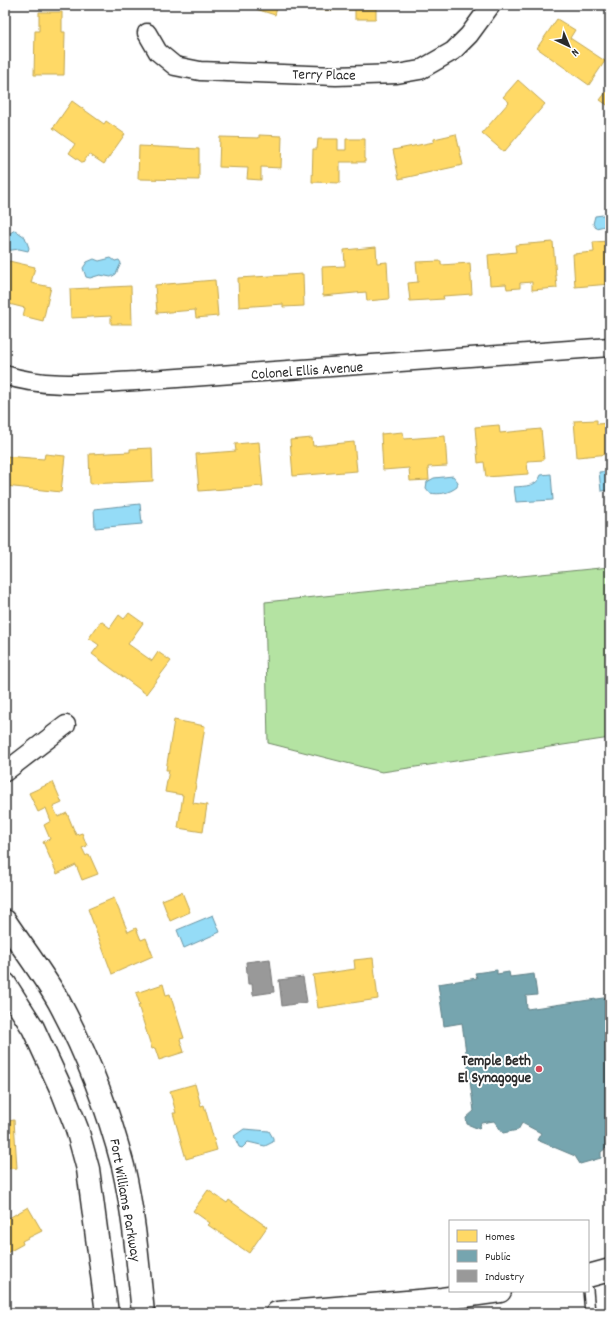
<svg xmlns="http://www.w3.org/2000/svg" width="615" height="1318" viewBox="0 0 615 1318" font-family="Dekko,sans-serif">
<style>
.green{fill:#b4e3a2;stroke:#708766}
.water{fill:#95dcf7;stroke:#6b95a5}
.homes{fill:#ffd966;stroke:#bfa554}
.public{fill:#76a5af;stroke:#608087}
.industry{fill:#999;stroke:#787878}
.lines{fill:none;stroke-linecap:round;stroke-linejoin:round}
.service-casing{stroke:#2b2b2b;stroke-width:12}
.minor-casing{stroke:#2b2b2b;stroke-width:21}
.tertiary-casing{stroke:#2b2b2b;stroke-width:25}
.secondary-casing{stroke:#2b2b2b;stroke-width:25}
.service{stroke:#fff;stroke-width:9}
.minor{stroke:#fff;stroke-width:18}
.tertiary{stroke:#fff;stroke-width:22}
.secondary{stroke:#fff;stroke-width:22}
.poi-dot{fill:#d1495b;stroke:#fff;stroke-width:1.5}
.labels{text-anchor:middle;stroke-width:4;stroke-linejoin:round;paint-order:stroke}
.street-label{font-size:15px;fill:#2b2b2b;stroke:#fff}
.poi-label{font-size:15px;font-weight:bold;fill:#2b2b2b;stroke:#fff;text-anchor:end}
</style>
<rect width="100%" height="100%" fill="#fff"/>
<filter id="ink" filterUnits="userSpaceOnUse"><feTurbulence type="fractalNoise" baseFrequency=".025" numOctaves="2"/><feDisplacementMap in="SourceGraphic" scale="8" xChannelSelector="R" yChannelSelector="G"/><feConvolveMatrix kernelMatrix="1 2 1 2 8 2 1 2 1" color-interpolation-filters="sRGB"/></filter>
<g filter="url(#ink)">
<!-- green -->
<path class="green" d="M610,567V738L382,772L268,743L265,602Z"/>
<!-- water -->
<path class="water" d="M610,210V228L605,226L596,228L593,224L595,216L603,215Z
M15,230L25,237L29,248L28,251L19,249L5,251V236Z
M111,258L115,261L119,260L121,263L116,274L111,277L100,275L90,278L86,277L83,268L87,262L94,259L99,261Z
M610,471V490L601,491L599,472Z
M551,474L553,500L516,502L514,487C525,486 537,487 541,475Z
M453,476L458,482L457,487C449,493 440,495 430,493L426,488L427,482L434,478Z
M140,504L142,524L95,528L94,509Z
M213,915L220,932L184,948L177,930Z
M244,1129L269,1131L273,1138V1142L265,1146L248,1142L242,1148L239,1147L234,1136Z"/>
<!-- homes -->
<path class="homes" d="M258,5H278L275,15L256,9Z
M316,5H376V19H355V10H315Z
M39,12H62V32H65L64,75H34L35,31H39Z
M557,19L575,30L570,38L605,61L589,85L537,48Z
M518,80L545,104L504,152L482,133L509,102L503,97Z
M610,87V107L600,100Z
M72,101L104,124L106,121L125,134L104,164L89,154L83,163L69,153L75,144L53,128Z
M456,134L463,165L399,179L393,150L434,142V139Z
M259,135L282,136L281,168L261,167V180L247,179L248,168L219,167L220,137L259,138Z
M318,139H338V150H346V139H365V162H340V183L312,182L313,149H317Z
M139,146L199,149V180L138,179Z
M610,241V284L575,287L573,254L594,252L593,242Z
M553,242L557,288L532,290V282L520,283V288L507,289L506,284L490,285L488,255L516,252L515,245Z
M376,247L377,263L387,262L389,299L367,301L366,292L323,296L322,267L345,266L344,250Z
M9,261L35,267L31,283L51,287L43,321L23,316L25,308L5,303V274Z
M441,261V265L470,263L472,294L443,296L444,299L410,301L408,283L418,282L416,262Z
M303,274L304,306L283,307V304L239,307L238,278Z
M215,280L218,316L196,318L195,310L157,313L155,285Z
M131,286L132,324H111V316L71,318L70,289Z
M597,420V424L610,423V454L577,457L574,421Z
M499,425L500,433L541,429L544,460L527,461L528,474L486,477L484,462L478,463L475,427Z
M403,432L404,439L445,436L447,466L428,467L429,480L410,481L409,468L383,470L381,434Z
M312,438L313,446L354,442L357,471L293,476L290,440Z
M259,442L263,486L199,491L196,454L236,451L235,444Z
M152,448L153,481L90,484L89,454L130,452V449Z
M45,454L65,456L61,492L5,486V456L44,459Z
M129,613L143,623L128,644L152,661L158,652L171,661L146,694L92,654L99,645L89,638L101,621L110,628L119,615L124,619Z
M174,720L205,726L193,803L207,805L203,832L178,828L183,795L165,792L169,770H166Z
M53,782L62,803L53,807L58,817L67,813L76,835L82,833L87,846L82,848L86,856L89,854L98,874L82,880L76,865L57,874L43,842L50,839L44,825L51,821L46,808L38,812L29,793Z
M182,892L190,912L170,921L162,900Z
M114,898L128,932L136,928L141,940L146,938L153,956L112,974L88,909Z
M373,958L378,999L318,1008L313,975L355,969L354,960Z
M163,984L166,995L170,994L184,1038L180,1039L184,1052L159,1060L155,1048L152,1049L138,1005H140L136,993Z
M195,1084L201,1106L204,1105L217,1150L186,1159L173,1113H176L170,1091Z
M5,1100H7L9,1121L14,1120L17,1168L5,1169Z
M208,1190L227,1203L229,1200L267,1227L249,1253L208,1225L210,1223L193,1211Z
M28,1207L42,1231L22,1241L23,1244L5,1254V1216L7,1215L9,1218Z"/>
<!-- public -->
<path class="public" d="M497,970V974L509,972L510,977L534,974L537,995L526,996L527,1009L610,997V1145L601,1152V1158L580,1164L575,1156L537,1140L541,1133L522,1123L518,1130L503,1133L494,1121L481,1123L479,1129L467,1124L466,1118L474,1111L462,1023L444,1026L438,984L477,978L475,973Z"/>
<!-- industry -->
<path class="industry" d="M270,959L274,992L253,995L252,984H248L246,962Z
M303,977L307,1002L282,1006L279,980Z"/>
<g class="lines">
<defs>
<path id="service" d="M588,1290L590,1313
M442,1299L448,1313"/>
<path id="minor" d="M147,33L158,52L175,66L200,71L336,76L397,74L420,70L453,51L469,35L491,5
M5,375C47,389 93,383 136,381L610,347
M5,772L66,725"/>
<path id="tertiary" d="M5,921C23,948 43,974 59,1002C87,1054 108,1109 123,1166C134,1214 138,1264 143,1313
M5,984L33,1028L63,1093L77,1129L88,1169L107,1313"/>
<path id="secondary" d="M588,1276L610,1270
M277,1313L442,1299L500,1291"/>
</defs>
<!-- service casing -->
<use href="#service" class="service-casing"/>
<!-- minor casing -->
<use href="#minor" class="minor-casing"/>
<!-- tertiary casing -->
<use href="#tertiary" class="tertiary-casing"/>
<!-- secondary casing -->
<use href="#secondary" class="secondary-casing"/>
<!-- service -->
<use href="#service" class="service"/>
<!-- minor -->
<use href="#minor" class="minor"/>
<!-- tertiary -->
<use href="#tertiary" class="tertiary"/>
<!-- secondary -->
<use href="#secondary" class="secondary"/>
</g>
</g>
<!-- markers -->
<circle class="poi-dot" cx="539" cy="1069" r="4"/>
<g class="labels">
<!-- street labels -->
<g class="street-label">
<text transform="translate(324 74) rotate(1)" y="5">Terry Place</text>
<text transform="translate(307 370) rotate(-4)" y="5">Colonel Ellis Avenue</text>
<text transform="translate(126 1200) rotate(80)" y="5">Fort Williams Parkway</text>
</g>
<!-- poi labels -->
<g class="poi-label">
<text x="531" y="1065">Temple Beth<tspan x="531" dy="17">El Synagogue</tspan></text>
</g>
</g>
<!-- margin -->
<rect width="615" height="1318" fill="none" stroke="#fff" stroke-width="20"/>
<rect x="10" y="10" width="595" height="1298" fill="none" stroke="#2b2b2b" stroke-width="1.5" filter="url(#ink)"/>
<!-- legend -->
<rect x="449" y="1220" width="140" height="72" fill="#ffffff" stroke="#aaaaaa"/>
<rect x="457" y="1230" width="20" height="12" fill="#ffd966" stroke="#aaaaaa"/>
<text x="485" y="1240" font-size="12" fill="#2b2b2b">Homes</text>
<rect x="457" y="1250" width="20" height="12" fill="#76a5af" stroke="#aaaaaa"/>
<text x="485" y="1260" font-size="12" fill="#2b2b2b">Public</text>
<rect x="457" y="1270" width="20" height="12" fill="#999999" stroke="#aaaaaa"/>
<text x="485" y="1280" font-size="12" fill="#2b2b2b">Industry</text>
<!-- north arrow -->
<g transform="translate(569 46) rotate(136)" stroke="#ffffff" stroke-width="3" paint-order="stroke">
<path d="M0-3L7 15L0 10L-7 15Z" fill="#2b2b2b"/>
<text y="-6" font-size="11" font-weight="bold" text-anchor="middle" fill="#2b2b2b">N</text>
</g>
</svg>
